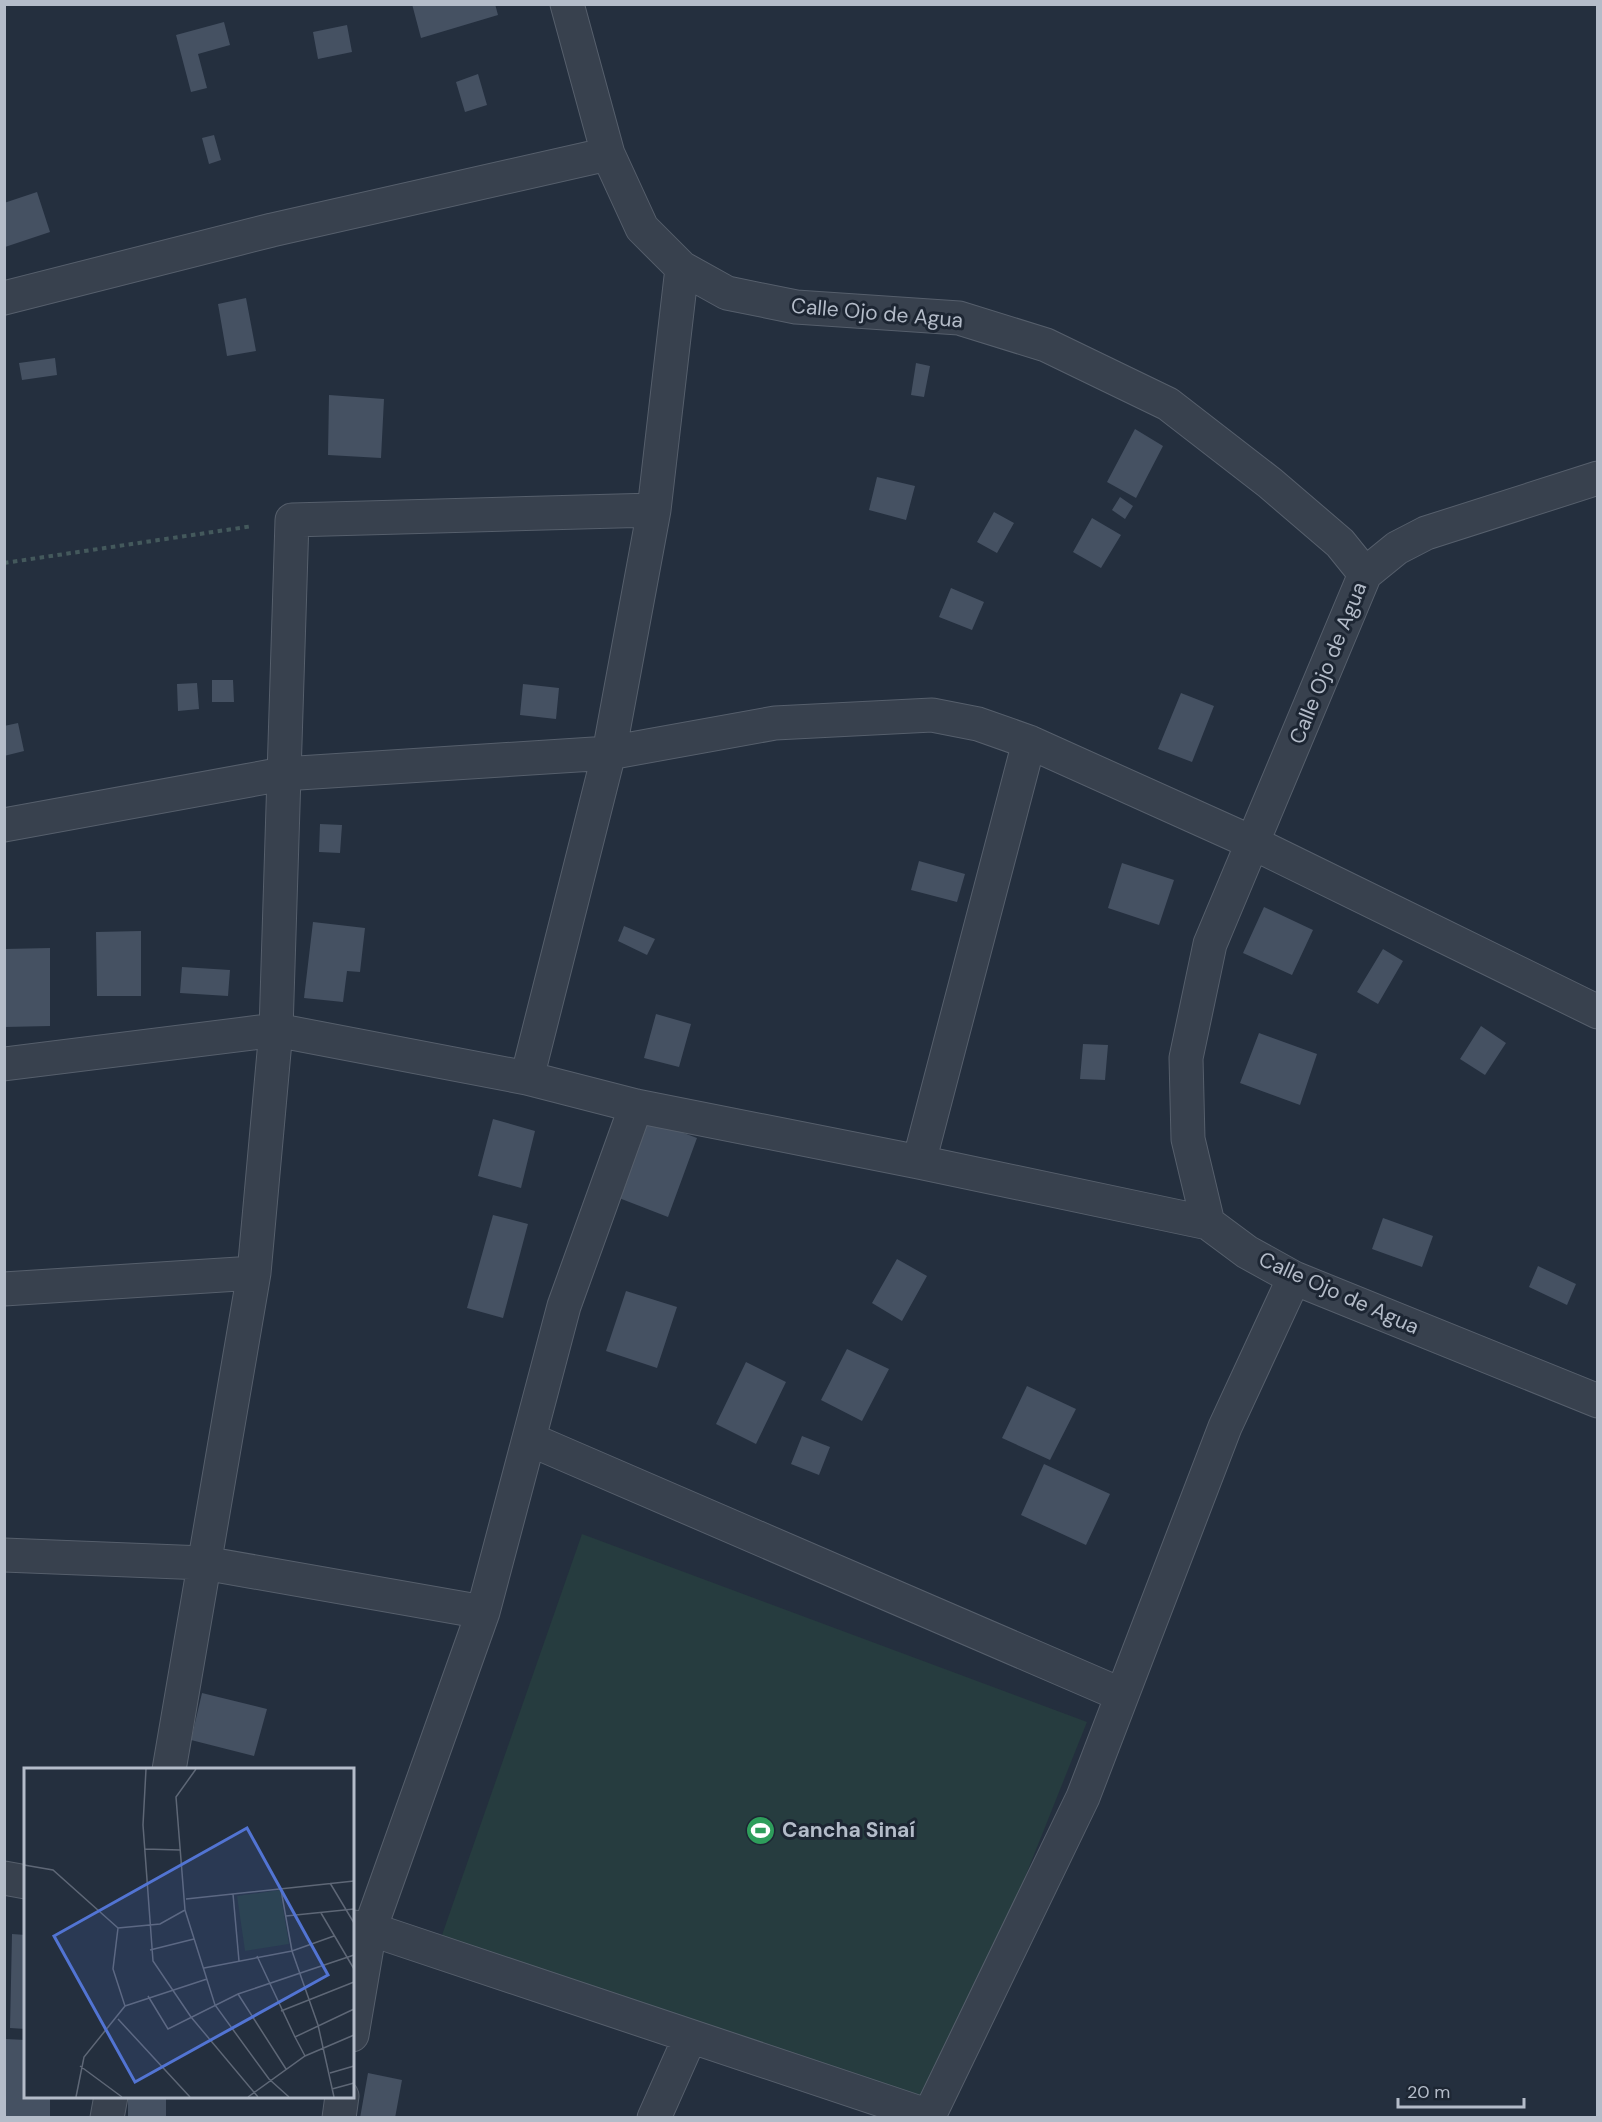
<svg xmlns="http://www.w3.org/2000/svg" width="1602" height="2122" viewBox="0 0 1602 2122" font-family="'DM Sans',sans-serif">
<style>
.green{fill:#263c3f}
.building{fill:#455162}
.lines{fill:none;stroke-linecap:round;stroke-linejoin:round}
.street-casing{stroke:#565f6c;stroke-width:35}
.path{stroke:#44595c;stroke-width:4;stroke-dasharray:4.5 4.5;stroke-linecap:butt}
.street{stroke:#38414e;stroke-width:33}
.labels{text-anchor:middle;stroke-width:6;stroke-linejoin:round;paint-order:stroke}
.street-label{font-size:21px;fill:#b4bcc9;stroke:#1d2633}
.poi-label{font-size:21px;font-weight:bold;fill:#b4bcc9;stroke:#1d2633;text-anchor:start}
.inset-road{fill:none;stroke:#5e6776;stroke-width:1.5}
.view{fill:#5274d3;fill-opacity:0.15;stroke:#5274d3;stroke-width:3}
.inset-edge{fill:none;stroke:#b4bcc9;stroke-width:3}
</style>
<rect width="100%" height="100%" fill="#242f3e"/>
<!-- green -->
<path class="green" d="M582,1534L1087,1722L934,2105L441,1938Z"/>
<!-- building -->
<path class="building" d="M412,4H495L498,15L421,38Z
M224,22L230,45L198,54L207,88L191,92L176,35Z
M347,25L352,52L318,59L313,32Z
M478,74L487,105L465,112L456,82Z
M214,135L221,160L209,164L202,138Z
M37,192L50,232L5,247L4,203Z
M246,298L256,351L227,356L218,304Z
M55,358L57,375L22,380L19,363Z
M916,363L930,366L924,397L911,395Z
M329,395L384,399L381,458L328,455Z
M1135,429L1163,446L1136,498L1107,482Z
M877,477L915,486L906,520L869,510Z
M1120,497L1133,506L1125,519L1112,510Z
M994,512L1014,523L997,553L977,542Z
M1092,518L1121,535L1101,568L1073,552Z
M951,588L984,602L972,630L939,617Z
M212,680H233L234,702H212Z
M197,683L199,709L178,711L177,684Z
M523,684L559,688L556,719L520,715Z
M1181,693L1214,706L1192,762L1158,749Z
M18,723L24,751L4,756V726Z
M320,824L342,825L340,853L319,852Z
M919,861L965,874L957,902L911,890Z
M1122,863L1174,880L1159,925L1108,908Z
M1264,907L1313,930L1292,975L1243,953Z
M313,922L365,928L360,972L347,971L343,1002L304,998Z
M624,926L655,939L647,955L618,941Z
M141,931V996H97L96,932Z
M50,948V1026L5,1027V949Z
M1383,949L1403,961L1378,1004L1357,992Z
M182,967L230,970L228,996L180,993Z
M656,1014L691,1024L679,1067L644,1058Z
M1481,1026L1506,1043L1485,1075L1460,1059Z
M1259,1033L1317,1054L1300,1105L1240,1083Z
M1083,1044L1108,1045L1105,1080L1080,1079Z
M493,1119L535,1131L521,1188L478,1176Z
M649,1120L697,1138L668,1217L619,1198Z
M493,1215L528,1224L503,1318L467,1308Z
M1383,1218L1433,1236L1422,1267L1372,1249Z
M897,1259L927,1276L902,1321L872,1303Z
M1538,1266L1576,1284L1567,1305L1529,1287Z
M626,1291L677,1307L657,1368L606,1351Z
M847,1349L889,1369L862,1421L821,1400Z
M746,1362L786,1382L756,1444L716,1424Z
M1027,1386L1076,1409L1050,1460L1002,1438Z
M802,1436L830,1447L819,1475L791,1464Z
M1044,1464L1110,1494L1086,1545L1021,1515Z
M202,1693L267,1709L254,1756L191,1740Z
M12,1934L26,1935V2029L10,2028Z
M5,2039L26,2040V2096H50V2118H5Z
M368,2073L402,2080L395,2118H360Z
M128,2096H166V2118H128Z"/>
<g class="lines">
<defs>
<path id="street" d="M567,4L608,154L642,228L682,268L727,293L796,307L959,318L1046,345L1168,404L1270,483L1340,543L1365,574
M4,298L272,230L608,154
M1598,478L1426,533L1397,548L1365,574L1210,944L1186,1058L1188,1139L1208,1223L1247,1252L1294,1278L1598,1401
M4,825L283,774L609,753L775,723L932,715L978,724L1029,742L1251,842L1598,1012
M4,1064L276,1030L527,1078L636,1106L919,1162L1208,1223
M527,1078L609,753L654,510L682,268
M919,1162L1029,742
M4,1289L254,1273
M529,1439L1122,1695
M4,1555L204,1563L483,1612
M169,1770L254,1273L276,1030L292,520L654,510
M4,1878L26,1882
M352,1927L370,1929L929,2116
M352,2035L370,1929L483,1612L564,1306L636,1106
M107,2118L111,2096
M339,2118L342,2096
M654,2118L690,2037
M928,2118L1083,1797L1225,1427L1294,1278"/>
</defs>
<!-- street casing -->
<use href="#street" class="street-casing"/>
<!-- path -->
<path class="path" d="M4,563L253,526"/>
<!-- street -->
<use href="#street" class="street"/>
</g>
<!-- icons -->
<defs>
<symbol id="stadium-disc" viewBox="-11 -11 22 22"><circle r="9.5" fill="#2e9e5b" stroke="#1d2633"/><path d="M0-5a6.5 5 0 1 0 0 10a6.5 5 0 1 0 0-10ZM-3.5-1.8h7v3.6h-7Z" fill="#fff"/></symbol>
</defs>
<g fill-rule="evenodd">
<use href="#stadium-disc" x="744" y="1814" width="33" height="33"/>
</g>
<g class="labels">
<!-- street labels -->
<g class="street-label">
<text transform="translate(877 313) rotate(5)" y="7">Calle Ojo de Agua</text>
<text transform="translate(1328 663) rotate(-68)" y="7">Calle Ojo de Agua</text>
<text transform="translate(1339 1293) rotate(24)" y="7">Calle Ojo de Agua</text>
</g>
<!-- poi labels -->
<g class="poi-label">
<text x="782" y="1837">Cancha Sinaí</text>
</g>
</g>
<!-- overview -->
<g transform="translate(24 1768)">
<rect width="330" height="330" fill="#242f3e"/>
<path d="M256,122L265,176L221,183L213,128Z" fill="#263c3f"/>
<path class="inset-road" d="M122,1L119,57L129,193L167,249L234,329M172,1L152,29L161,142L191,237L245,311L265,329M121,81L156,82M0,97L29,102L94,160M306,115L330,155M257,122L268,183L294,257L310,329M209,126L215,193M162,131L330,113M297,145L330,201M262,148L330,141M94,160L136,156L161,142M126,182L170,171M233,188L271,269L330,241M180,200L268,183L310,168M214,226L262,301M124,228L144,261L214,226L330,187M101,238L183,211M257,243L330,214M94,251L166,329M271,269L281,288M56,298L98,329M306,305L330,298M308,321L330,315M52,329L60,289L101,238L89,201L94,160M224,329L281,288L330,267"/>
<path class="view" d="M223,60L304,207L111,314L30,168Z"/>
<rect width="330" height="330" class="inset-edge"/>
</g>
<!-- border -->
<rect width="1602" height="2122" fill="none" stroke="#b4bcc9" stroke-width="12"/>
<!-- scale -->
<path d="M1398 2098v9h126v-9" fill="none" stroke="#b4bcc9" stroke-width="3"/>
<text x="1407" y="2098" font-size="18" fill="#b4bcc9" stroke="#1d2633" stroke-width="4.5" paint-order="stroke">20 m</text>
</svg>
